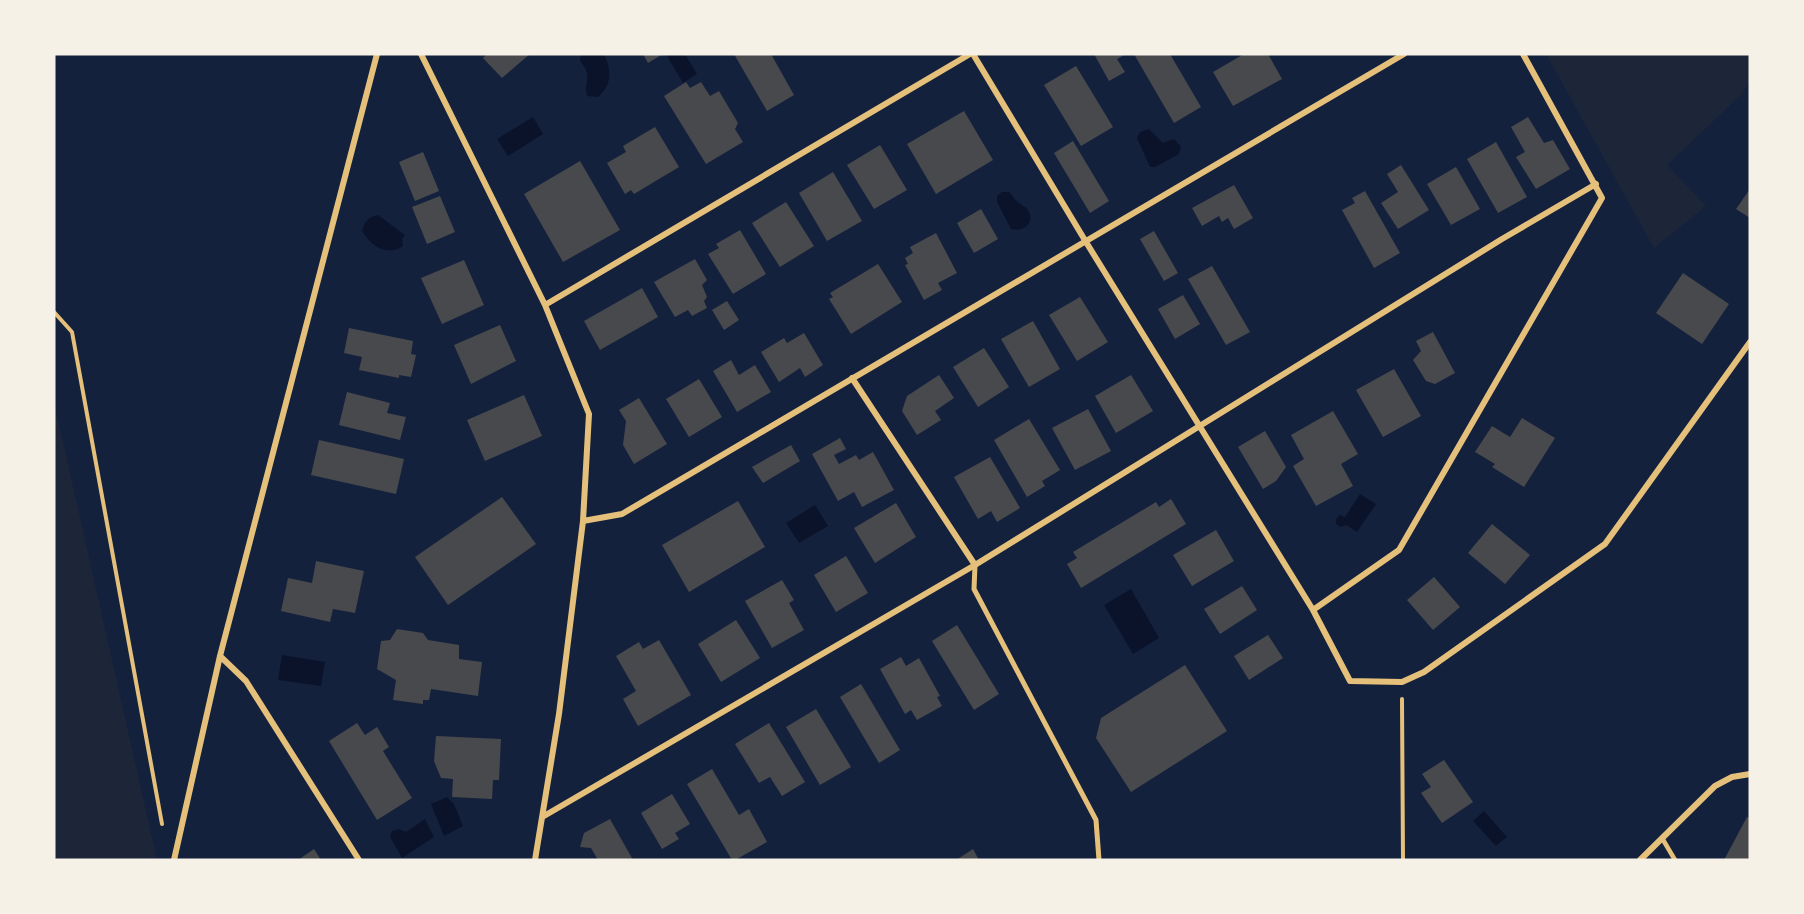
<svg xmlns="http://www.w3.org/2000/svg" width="1804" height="914" viewBox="0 0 1804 914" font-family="Rubik,sans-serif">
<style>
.green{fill:#1d2539}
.water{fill:#0b132b}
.building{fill:#48494c}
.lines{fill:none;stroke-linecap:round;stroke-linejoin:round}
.path{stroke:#e5c07b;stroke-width:4}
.service{stroke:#e5c07b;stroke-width:4.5}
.pedestrian{stroke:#e5c07b;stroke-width:5}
.minor{stroke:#e5c07b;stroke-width:6}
</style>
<rect width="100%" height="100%" fill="#14213d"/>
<!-- green -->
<path class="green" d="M1546,54H1750V81L1742,94L1667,165L1706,206L1654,248Z
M54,402L157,860H54Z"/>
<!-- water -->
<path class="water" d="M581,54H604C612,70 612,85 598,97L587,96C583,80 594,78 580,61Z
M666,54H685L697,74L683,83Z
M533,117L543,134L508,156L497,139Z
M1149,129L1163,143L1174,139L1181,147L1179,154L1155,167H1150L1137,138L1140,132Z
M1002,192H1009C1012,195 1015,200 1019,203C1021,205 1025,206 1027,209C1037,221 1024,233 1011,229L997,202V196Z
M378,215L405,235L402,239L403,246C387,257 371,246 362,231C365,221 368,217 378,215Z
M1360,494L1376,504L1357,532L1346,525L1341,527L1336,524V519L1340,515L1345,517Z
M815,505L828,526L799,543L786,523Z
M1131,589L1159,638L1133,654L1104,605Z
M282,655L325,662L321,686L278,680Z
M447,797L454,804L463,826L444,836L431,804Z
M1484,811L1507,837L1496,846L1473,821Z
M425,819L434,837L402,858L390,837L392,831L399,829L406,832Z"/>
<!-- building -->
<path class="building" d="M487,54H530L502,78L483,58Z
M643,54H663L648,63Z
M734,54H771L794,95L767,111Z
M1094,54H1126L1117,59L1125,72L1109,81Z
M1134,54H1170L1201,107L1174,123Z
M1244,54H1268L1282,79L1233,106L1213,72Z
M1076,66L1113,127L1081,146L1044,85Z
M686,82L690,88L701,82L710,96L719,91L738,123L735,129L743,142L706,164L664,96Z
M964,111L993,160L936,194L907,144Z
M1528,117L1544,143L1553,140L1570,169L1536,189L1516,157L1525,152L1511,127Z
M655,127L679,167L634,194L631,190L625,194L607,163L626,152L623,146Z
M1073,141L1109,201L1090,213L1054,153Z
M1496,142L1527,197L1498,213L1467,159Z
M880,145L907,190L874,209L847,165Z
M423,152L439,191L415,201L399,162Z
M580,161L620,230L563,262L524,194Z
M1401,165L1429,210L1398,229L1381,203L1398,192L1387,174Z
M1456,167L1480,209L1451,225L1427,184Z
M833,172L862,221L827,241L799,193Z
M1234,185L1253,218L1234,229L1228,218L1222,222L1219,216L1202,226L1192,208Z
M1750,189V218L1736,209Z
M1365,191L1400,253L1374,268L1342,210L1355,203L1352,198Z
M440,196L455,232L427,244L412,207Z
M786,202L814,246L780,267L752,223Z
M981,209L998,239L974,253L957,223Z
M740,230L766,274L733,294L708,254L719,248L716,244Z
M1154,231L1178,273L1164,281L1140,239Z
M936,233L957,273L938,283L942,290L924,300L905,265L908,264L905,258L913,253L910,247Z
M695,259L707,280L702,285L707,297L704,301L707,308L692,316L688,310L675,317L654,282Z
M464,260L484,305L442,324L421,278Z
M878,264L902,302L851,334L829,299L833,297L830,293Z
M1212,266L1250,332L1226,345L1188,279Z
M1683,273L1729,304L1702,344L1656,313Z
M642,288L658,317L600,350L584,321Z
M1183,295L1200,324L1175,339L1158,309Z
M1080,297L1108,342L1077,361L1049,315Z
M727,301L739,320L724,330L712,310Z
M1033,321L1060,369L1029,387L1001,339Z
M500,325L516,361L471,384L454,345Z
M349,328L413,341L411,354L416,355L411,377L399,375V378L359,370L362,357L344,353Z
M1433,332L1455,373L1435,384L1426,381L1413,360L1421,351L1416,341Z
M804,333L823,365L805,377L800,368L779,382L761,352L784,338L787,343Z
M984,348L1009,387L978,407L953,367Z
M731,360L739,375L755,365L771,392L737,412L713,371Z
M1394,369L1421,416L1383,437L1356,390Z
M939,375L954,398L935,411L941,420L917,435L902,411L907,396Z
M1131,375L1153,411L1116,433L1095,396Z
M699,379L722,417L689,437L666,399Z
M347,392L390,403L387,413L406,417L400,440L339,425Z
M524,395L542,436L485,461L467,420Z
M639,398L667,444L634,464L623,445L626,421L619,410Z
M1088,409L1111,451L1075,470L1052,428Z
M1333,411L1358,454L1341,464L1353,486L1316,506L1293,466L1304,459L1291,435Z
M1522,418L1555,438L1524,487L1492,467L1495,464L1475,452L1492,426L1510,437Z
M1029,419L1060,470L1042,481L1045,486L1027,497L994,440Z
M1265,431L1286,467L1276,481L1263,489L1238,447Z
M840,438L846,449L834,455L839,464L856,455L859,460L873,452L894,490L862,507L854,492L838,501L812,454Z
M319,440L404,459L396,494L311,475Z
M791,445L800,461L763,483L752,467Z
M990,457L1020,508L997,522L991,511L978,519L954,477Z
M502,497L536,544L448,605L415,557Z
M1171,499L1186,524L1081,588L1067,564L1077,558L1073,552L1156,502L1159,507Z
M738,501L765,547L689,592L662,545Z
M896,503L916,537L875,563L854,528Z
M1492,524L1530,555L1505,584L1468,553Z
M1216,530L1234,561L1192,586L1173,555Z
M846,556L868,593L836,612L814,575Z
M316,561L364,571L355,613L333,609L330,622L281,611L288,578L312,583Z
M1434,577L1460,607L1433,630L1407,600Z
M782,580L794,600L789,603L804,630L772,648L745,601Z
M1242,586L1257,610L1220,634L1204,609Z
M736,620L760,658L721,682L698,644Z
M957,625L999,694L974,710L932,641Z
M397,629L423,633L428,640L459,645V659L482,662L478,696L431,689L429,700H423V704L393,700L396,680L377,669L381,641L390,640Z
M1268,635L1283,658L1249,680L1234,656Z
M659,640L691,695L638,726L623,699L636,691L616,656L639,642L643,649Z
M901,657L906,666L919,658L940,696L937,697L942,706L917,720L911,710L905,714L880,669Z
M1185,665L1227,731L1131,792L1096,738L1101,718Z
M861,684L900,750L879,763L840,697Z
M816,709L851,767L820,785L786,727Z
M357,723L365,735L377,727L389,747L383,751L412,798L377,820L329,741Z
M769,723L805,782L782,796L770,777L759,783L735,744Z
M436,736L501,739L499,780H493L492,799L452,797L453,779L441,778L434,761Z
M1444,760L1473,802L1442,823L1421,793L1431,787L1422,774Z
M712,769L739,815L749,809L767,842L735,860H732L687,784Z
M672,794L690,824L675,833L679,839L662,849L641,813Z
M1747,817L1750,818V860H1724Z
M610,819L633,860H598L591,848L580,847L584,833Z
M314,849L321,860H298Z
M973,849L979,860H956Z"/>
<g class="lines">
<!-- path -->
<path class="path" d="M54,312L72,332L162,824
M1402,699L1403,860"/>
<!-- service -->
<path class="service" d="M1662,838L1675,860"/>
<!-- pedestrian -->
<path class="pedestrian" d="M975,565L974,589L1096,820L1099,860"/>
<!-- minor -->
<path class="minor" d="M421,54L545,305L589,414L583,521L559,714L535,860
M973,54L1086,242L1313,610L1350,681L1402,682L1424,672L1605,544L1750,342
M545,305L970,54
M852,378L975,565
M583,521L622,514L1404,54
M1313,610L1399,550L1602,198L1523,54
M220,656L246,681L359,860
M544,816L975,565L1502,239L1596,184
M174,860L220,656L377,54
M1640,860L1715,786L1732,777L1750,774"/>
</g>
<!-- border -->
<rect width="1804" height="914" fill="none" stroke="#f6f1e7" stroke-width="111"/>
</svg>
